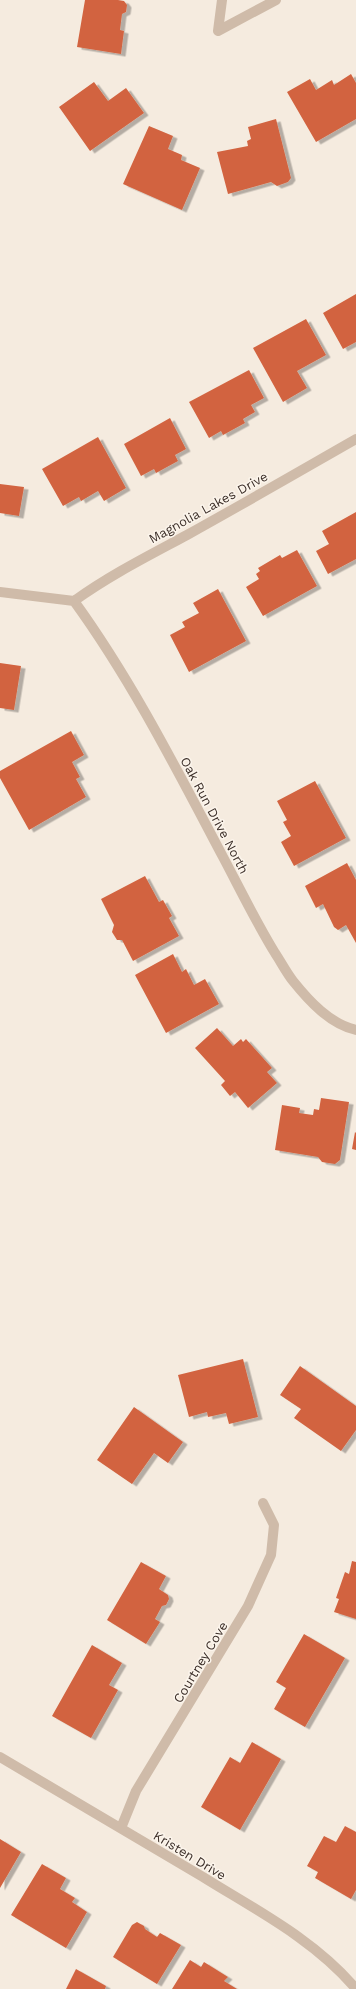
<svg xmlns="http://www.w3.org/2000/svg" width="356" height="1989" viewBox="0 0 356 1989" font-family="'Work Sans',sans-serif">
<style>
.building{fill:#d26440;filter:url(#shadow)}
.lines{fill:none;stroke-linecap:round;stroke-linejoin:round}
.minor{stroke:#cfbba9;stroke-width:10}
.labels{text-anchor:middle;stroke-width:3;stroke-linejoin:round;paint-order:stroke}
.street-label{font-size:13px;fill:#3c2f29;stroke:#fcf5ec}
</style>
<defs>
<filter id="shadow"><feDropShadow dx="4.5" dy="2.5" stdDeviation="0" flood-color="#0004"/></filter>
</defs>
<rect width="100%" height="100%" fill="#f5ebdf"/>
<!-- building -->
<path class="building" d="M85,0H118L124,1L127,5L126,12L122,14L120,30L124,31L121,54L77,47Z
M351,74L356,83V119L316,142L287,92L310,79L316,90L332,80L334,85Z
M94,82L108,101L126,88L144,113L90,151L59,107Z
M276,119L291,178L288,182L277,186L271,182L228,194L217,152L248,146L247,141L251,139L248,127Z
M149,126L173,136L168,149L182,155L181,160L200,168L182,210L123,184Z
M356,294V342L343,349L323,313Z
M306,319L326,355L297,371L307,388L283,402L253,348Z
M249,370L264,398L251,405L255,412L243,419L245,423L223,435L221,431L209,438L189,402Z
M170,418L186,449L175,455L178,461L156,473L154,469L141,476L124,444Z
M98,437L126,488L104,501L98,491L81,501L79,497L63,506L42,469Z
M0,484L24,487L19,516L0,513Z
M356,512V559L328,574L316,551L329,544L322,531Z
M297,550L317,586L263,616L246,587L259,579L256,574L260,571L258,568L280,555L282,558Z
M218,589L246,641L189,672L170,635L185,627L182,622L199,613L193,603Z
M0,663L21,666L14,710L0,708Z
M71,731L84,755L72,762L80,777L76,779L86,797L29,830L0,778V771Z
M315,781L346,838L294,866L281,842L291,836L283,822L287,820L277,801Z
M347,863L356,880V943L346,925L338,930L334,927L323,904L316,908L305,886Z
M145,876L159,902L163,900L172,916L169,918L179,936L133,961L122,940H117L112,932L114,925L101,899Z
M173,954L182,972L186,969L194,985L205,979L219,1004L166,1033L135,975Z
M217,1028L233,1046L241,1039L243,1042L246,1039L272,1068L267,1072L277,1083L248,1108L235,1092L230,1096L221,1085L225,1081L195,1048Z
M321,1098L349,1102L340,1160L335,1164L322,1162L318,1157L275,1150L282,1105L300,1108L299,1113L313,1115L314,1109L319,1110Z
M355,1132L356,1133V1150L352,1149Z
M243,1359L258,1417L229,1424L226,1413L208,1417L207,1412L189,1417L178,1375Z
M300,1366L356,1406V1430L341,1451L294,1418L301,1409L280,1395Z
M134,1407L183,1442L168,1463L154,1453L132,1484L97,1460Z
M352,1561L356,1562V1619L334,1612L339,1599L336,1598L345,1572L349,1574Z
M141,1562L166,1576L159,1589L168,1595L169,1599L166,1605L162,1606L155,1619L160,1622L146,1644L107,1620Z
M304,1634L345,1658L305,1727L274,1709L286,1688L276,1682Z
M92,1645L122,1663L109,1685L118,1690L91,1738L52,1716Z
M252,1742L281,1759L240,1830L201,1807L230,1757L240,1763Z
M345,1826L356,1832V1890L351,1899L315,1878L318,1872L307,1866L324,1836L336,1842Z
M0,1839L21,1852L0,1888Z
M42,1864L66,1878L60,1889L75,1898L72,1902L87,1912L66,1948L11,1915Z
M137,1922L144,1926L145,1929L157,1937L160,1933L181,1945L157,1984L113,1957L132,1925Z
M190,1960L201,1967L204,1962L228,1977L224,1981L237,1989H172Z
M76,1969L106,1986L105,1989H66Z"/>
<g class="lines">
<!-- minor -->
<path class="minor" d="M218,31L276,0
M218,31L222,0
M0,592L74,601
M74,601C132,681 177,770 223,857C240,889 256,922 275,953C281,962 286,972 293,981C309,1001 330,1024 356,1030
M74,601C110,575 148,556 187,535C243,504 300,471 356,439
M0,1757C67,1797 135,1837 203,1877C256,1910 315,1940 356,1989
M121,1828L136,1791L248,1606L271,1555L274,1525L263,1503"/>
</g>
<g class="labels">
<!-- street labels -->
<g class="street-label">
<text transform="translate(208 507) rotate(-29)" y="5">Magnolia Lakes Drive</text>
<text transform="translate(215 815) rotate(62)" y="5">Oak Run Drive North</text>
<text transform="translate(200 1662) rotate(-59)" y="5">Courtney Cove</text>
<text transform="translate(190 1855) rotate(31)" y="5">Kristen Drive</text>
</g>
</g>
</svg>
